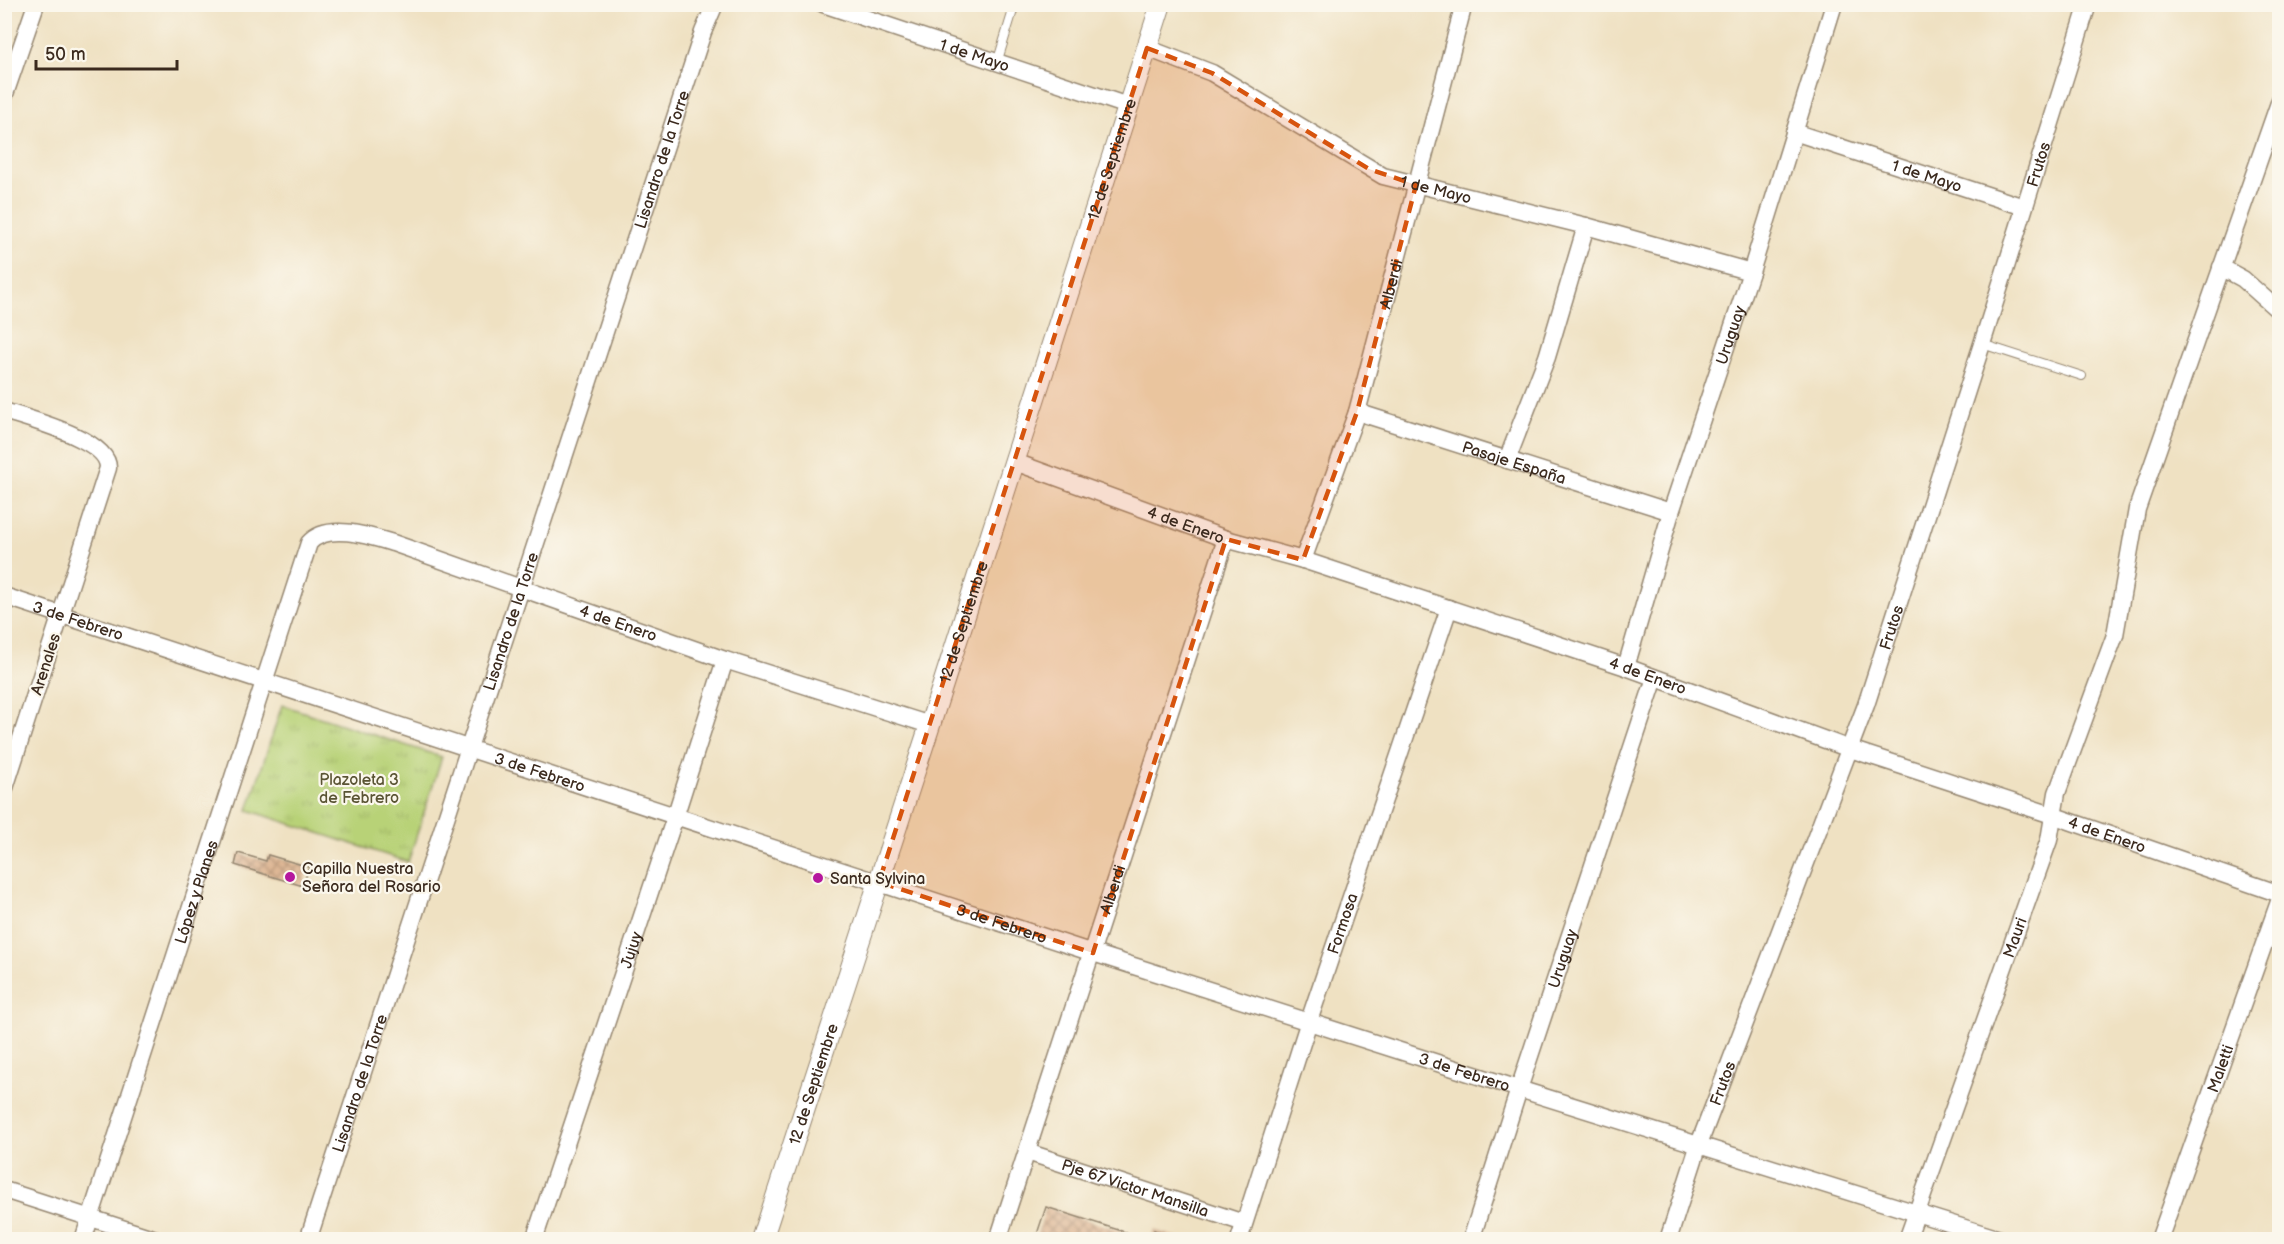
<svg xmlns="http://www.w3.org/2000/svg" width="2284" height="1244" viewBox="0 0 2284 1244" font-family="'Balsamiq Sans',sans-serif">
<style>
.park{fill:url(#park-tufts);stroke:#7a7e4a;stroke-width:1.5}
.building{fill:url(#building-cross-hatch)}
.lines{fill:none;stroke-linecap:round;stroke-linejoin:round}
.service-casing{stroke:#958670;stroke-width:10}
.minor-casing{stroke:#958670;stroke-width:19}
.tertiary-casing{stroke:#958670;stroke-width:22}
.service{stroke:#fff;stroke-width:8}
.minor{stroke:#fff;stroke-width:16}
.tertiary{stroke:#fff;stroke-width:20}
.marked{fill:#d7540e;fill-opacity:0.2;stroke:#d7540e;stroke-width:4.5;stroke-dasharray:12 8;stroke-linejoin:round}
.poi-dot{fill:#b5179e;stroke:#fbf7ec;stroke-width:2}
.labels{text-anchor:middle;stroke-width:4.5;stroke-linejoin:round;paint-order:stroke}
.street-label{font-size:16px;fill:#3b2a1e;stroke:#fbf7ec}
.park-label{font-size:16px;fill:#5a5434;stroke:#fbf7ec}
.poi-label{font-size:16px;fill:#3b2a1e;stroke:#fbf7ec;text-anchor:start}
</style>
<defs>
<pattern id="park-tufts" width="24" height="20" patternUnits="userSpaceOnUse" patternTransform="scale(1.5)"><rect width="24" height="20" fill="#b8d277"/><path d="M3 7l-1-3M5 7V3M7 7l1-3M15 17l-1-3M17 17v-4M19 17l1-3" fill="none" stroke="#9fb466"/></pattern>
<pattern id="building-cross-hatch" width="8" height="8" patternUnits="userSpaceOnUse" patternTransform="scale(1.5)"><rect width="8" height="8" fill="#deb795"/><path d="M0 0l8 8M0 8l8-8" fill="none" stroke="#b59579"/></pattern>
</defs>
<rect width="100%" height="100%" fill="#fbf7ec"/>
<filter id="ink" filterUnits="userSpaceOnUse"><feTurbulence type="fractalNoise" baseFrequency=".0167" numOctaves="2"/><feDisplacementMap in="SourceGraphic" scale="12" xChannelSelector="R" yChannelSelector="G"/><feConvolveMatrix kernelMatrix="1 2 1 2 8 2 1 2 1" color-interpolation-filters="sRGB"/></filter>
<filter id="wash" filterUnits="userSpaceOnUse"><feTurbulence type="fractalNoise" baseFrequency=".008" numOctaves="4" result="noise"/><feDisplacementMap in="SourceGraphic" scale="24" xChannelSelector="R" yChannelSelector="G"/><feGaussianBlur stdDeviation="1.35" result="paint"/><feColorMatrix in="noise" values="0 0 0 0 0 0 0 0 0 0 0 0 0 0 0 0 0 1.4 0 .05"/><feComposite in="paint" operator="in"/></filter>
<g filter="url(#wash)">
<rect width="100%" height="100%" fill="#efe1c2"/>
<!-- park -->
<path class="park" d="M282,705L442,757L408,862L248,810Z"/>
<g id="blocks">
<!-- building -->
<path class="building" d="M238,853L266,861L268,855L309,867L303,886L235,865Z
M1046,1207L1147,1239V1240H1043L1036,1237Z
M1154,1230L1183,1239V1240H1151Z"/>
</g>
</g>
<g filter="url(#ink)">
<use href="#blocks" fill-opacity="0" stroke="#958670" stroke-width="1.5"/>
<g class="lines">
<defs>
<path id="service" d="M997,63L1015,4
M1982,344L2082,376"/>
<g id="minor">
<path id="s1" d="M823,4L1128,106"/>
<path id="s2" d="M1147,48L1212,73L1383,176L1586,226L1751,272"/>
<path d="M4,97L36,4"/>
<path id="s3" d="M1794,132L2024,207"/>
<path d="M2221,267L2243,279L2280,312"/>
<path d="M4,411C28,419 109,439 108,468L4,791"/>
<path id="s4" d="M1357,412L1671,512"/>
<path d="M1507,460L1547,357L1586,226"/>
<path id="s5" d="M1015,462L1226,539L1303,560L1626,667L1850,749L2052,815L2280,894"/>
<path id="s6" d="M1303,560L1357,412L1464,4"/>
<path id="s7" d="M4,596L1093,953L1519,1089L2003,1240"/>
<path id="s8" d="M1626,667L1671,512L1751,272L1834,4"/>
<path id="s9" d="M1027,1152L1244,1223"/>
<path d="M4,1190L159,1240"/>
<path id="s10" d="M83,1240L309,543C327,522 370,536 393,543L725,660L930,725"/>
<path id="s11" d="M308,1240L703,32L715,4"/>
<path id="s12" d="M534,1240L675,817L725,660"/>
<path id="s13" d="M998,1240L1226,539"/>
<path id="s14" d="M1239,1240L1309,1021L1449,608"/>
<path id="s15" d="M1471,1240L1519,1089L1655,678"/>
<path id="s16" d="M1668,1240L1699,1144L1866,705L1982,344L2088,4"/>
<path id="s17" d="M1907,1240L2049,840L2057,793L2115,635L2137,509L2280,100"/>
<path id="s18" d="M2159,1240L2280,899"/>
</g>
<g id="tertiary">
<path id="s19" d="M762,1240L930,725L1161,4"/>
</g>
</defs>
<!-- service casing -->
<use href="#service" class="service-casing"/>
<!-- minor casing -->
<use href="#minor" class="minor-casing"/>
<!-- tertiary casing -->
<use href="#tertiary" class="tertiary-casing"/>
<!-- service -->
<use href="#service" class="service"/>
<!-- minor -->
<use href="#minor" class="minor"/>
<!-- tertiary -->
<use href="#tertiary" class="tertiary"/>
</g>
</g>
<!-- marked area -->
<path class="marked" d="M1147,48L1212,73L1369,169L1416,185L1357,412L1303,560L1226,539L1093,953L879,882Z"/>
<!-- markers -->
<g class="poi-dot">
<circle cx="290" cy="877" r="6"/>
<circle cx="818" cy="878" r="6"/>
</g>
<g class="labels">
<!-- street labels -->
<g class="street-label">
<text dy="6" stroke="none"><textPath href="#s1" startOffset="160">1 de Mayo</textPath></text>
<text dy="6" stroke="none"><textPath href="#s11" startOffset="1137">Lisandro de la Torre</textPath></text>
<text dy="6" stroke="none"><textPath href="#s19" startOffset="1136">12 de Septiembre</textPath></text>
<text dy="6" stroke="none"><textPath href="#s16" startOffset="1138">Frutos</textPath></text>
<text dy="6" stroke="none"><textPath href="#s3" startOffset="140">1 de Mayo</textPath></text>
<text dy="6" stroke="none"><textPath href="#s2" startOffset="324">1 de Mayo</textPath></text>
<text dy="6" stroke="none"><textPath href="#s6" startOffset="290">Alberdi</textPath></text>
<text dy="6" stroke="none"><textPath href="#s8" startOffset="348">Uruguay</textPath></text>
<text dy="6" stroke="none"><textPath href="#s4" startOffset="165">Pasaje España</textPath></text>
<text dy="6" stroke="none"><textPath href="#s5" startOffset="182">4 de Enero</textPath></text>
<text dy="6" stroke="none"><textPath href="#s7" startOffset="78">3 de Febrero</textPath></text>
<text dy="6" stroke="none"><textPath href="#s11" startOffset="651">Lisandro de la Torre</textPath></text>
<text dy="6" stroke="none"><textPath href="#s10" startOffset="1060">4 de Enero</textPath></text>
<text dy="6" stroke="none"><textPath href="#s19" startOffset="650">12 de Septiembre</textPath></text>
<text dy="6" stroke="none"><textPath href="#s16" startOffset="652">Frutos</textPath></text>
<text transform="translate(45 664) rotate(-72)" y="6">Arenales</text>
<text dy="6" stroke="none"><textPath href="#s5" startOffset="668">4 de Enero</textPath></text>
<text dy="6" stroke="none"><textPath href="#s7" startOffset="564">3 de Febrero</textPath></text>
<text dy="6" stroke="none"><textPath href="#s5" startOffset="1154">4 de Enero</textPath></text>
<text dy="6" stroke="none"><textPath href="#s13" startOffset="369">Alberdi</textPath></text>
<text dy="6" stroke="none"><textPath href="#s10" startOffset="366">López y Planes</textPath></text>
<text dy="6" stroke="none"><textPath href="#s7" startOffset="1050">3 de Febrero</textPath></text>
<text dy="6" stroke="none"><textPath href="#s14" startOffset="333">Formosa</textPath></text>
<text dy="6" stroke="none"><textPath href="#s17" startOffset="321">Mauri</textPath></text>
<text dy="6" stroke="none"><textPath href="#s12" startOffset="306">Jujuy</textPath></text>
<text dy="6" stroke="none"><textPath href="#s15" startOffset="296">Uruguay</textPath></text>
<text dy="6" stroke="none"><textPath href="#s18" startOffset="182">Maletti</textPath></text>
<text dy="6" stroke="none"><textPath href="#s7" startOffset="1536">3 de Febrero</textPath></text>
<text dy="6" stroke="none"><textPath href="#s16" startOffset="166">Frutos</textPath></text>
<text dy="6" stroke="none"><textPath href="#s11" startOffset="165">Lisandro de la Torre</textPath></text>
<text dy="6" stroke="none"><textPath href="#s19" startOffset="164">12 de Septiembre</textPath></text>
<text dy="6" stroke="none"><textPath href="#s9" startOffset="114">Pje 67 Victor Mansilla</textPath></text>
</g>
<!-- park labels -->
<g class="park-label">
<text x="359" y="785">Plazoleta 3<tspan x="359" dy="18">de Febrero</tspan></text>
</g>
<!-- poi labels -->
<g class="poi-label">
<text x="302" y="874">Capilla Nuestra<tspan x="302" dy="18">Señora del Rosario</tspan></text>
<text x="830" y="884">Santa Sylvina</text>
</g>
</g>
<!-- margin -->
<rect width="2284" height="1244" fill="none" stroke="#fbf7ec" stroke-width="24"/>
<!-- scale -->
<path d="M36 60v9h141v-9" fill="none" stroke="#3b2a1e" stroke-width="3"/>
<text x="45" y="60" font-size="18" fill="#3b2a1e" stroke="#fbf7ec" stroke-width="4.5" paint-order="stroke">50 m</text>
</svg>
